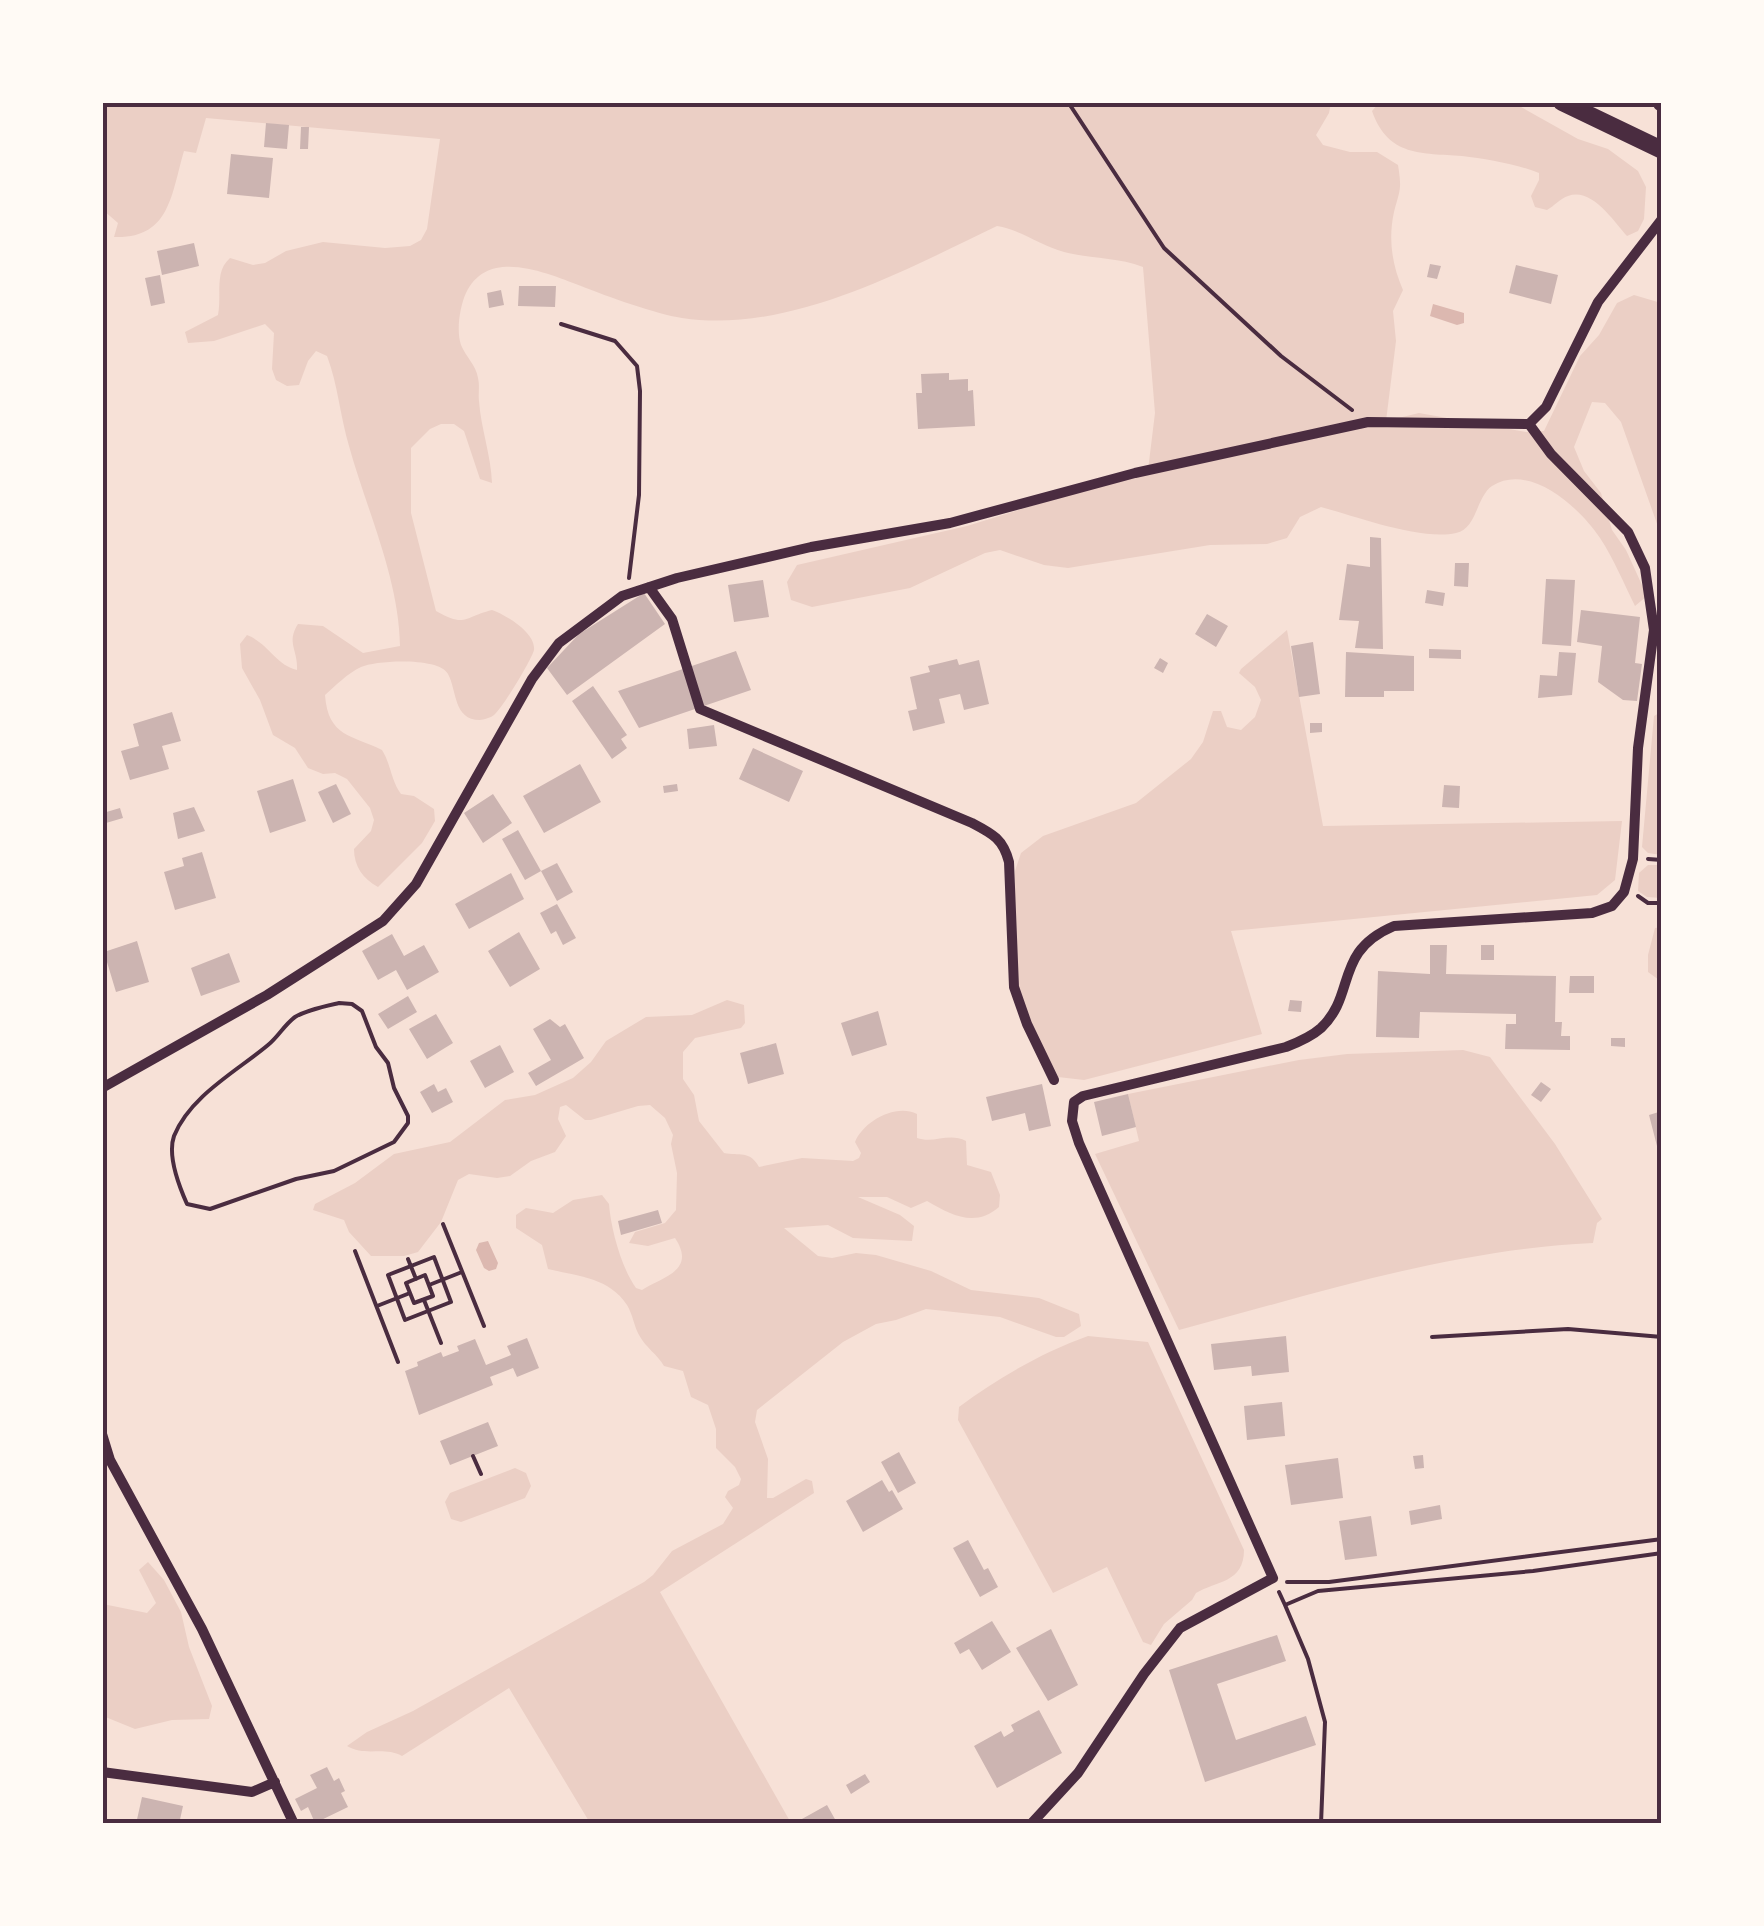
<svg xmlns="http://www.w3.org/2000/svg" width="1764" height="1926" viewBox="0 0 1764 1926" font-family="'Roboto Condensed',sans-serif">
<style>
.green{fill:#ebcfc5}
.water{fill:#dcb8b0}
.building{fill:#ccb4b1}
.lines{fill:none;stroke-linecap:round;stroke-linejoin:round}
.path{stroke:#4a2c40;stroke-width:4}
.minor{stroke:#4a2c40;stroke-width:10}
.trunk{stroke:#4a2c40;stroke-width:18}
.neatline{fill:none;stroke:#4a2c40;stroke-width:4}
</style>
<rect width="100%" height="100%" fill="#f7e1d7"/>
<!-- green -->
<path class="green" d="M102,103H1331L1329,113L1316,135L1323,145L1350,152H1377L1398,165C1402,190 1400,189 1394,212C1388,239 1392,265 1403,290L1393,311L1396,341L1386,421L1419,413L1526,432L1544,431L1580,356L1599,335L1617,303L1634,295L1661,303V535L1621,422L1605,403L1592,402L1574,447L1584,471L1601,493L1612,530L1626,550L1647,596L1635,606C1624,584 1614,559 1600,538C1580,508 1530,462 1492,486C1476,497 1477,529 1456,533C1421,541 1355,516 1321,507L1300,517L1287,538L1267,544L1210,545L1068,568L1044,565L1000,550L985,553L910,588L812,607L791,600L787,582L797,565L967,526L1148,470L1155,413L1143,267C1117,257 1091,259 1064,252C1041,246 1021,230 997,226C903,271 789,334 682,318C656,314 606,296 581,286C546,273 488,247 466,293C460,306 456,331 461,345C466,357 476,365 478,378C480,386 478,394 479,401C481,429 491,455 492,483L480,479L464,431L454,424H441L430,429L411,448V513L436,611C466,628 464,617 492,610C506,615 536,633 534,650C532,659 502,709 494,715C492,717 483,720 480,720C453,720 457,690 448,674C440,657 376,660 361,667C348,673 335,686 325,695C328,737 352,735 382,750C391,764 391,781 401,794L414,796L434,809L435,821L422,843L378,887C363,879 354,866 354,849L371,831L374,820L370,808L347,779L335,773L323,774L308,768L295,748L273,735L260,700L242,668L240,644L247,635C268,643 276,665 297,670C298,650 286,643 298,624L323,626L363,653L400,646C399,578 367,511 349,446C340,416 338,385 327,356L316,351L308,361L299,385L287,386L276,380L272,369L274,333L265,324L214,341L188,343L185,332L218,315C222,294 214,272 230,258L253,265L265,263L286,251L323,242L385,248L410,246L421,240L427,229L440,139L206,118L196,153L184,151C171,195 170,239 114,237L118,223L103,210Z
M1379,103H1514L1578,139L1608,149L1638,171L1646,187L1644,219L1638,231L1627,236C1614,222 1592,187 1568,196C1561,198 1554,206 1547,210L1535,207L1531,196L1539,180V173C1517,164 1486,159 1462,156C1422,153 1388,157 1372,111Z
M1287,630L1323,826L1622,821L1615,880L1597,895L1231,931L1262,1034L1084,1080L1058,1077L1029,1022L1018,986L1014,920L1015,871L1021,853L1043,836L1136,803L1191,759L1203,742L1213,711H1221L1227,727L1241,730L1255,717L1261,700L1255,687L1239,673L1241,669Z
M1661,712L1662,855H1661L1648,853L1642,847L1654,716Z
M1648,865H1661V898L1647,897L1638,891L1639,873Z
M1661,927H1662L1661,988L1659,980L1648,972V955L1655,928Z
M727,1000L744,1005L745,1023L741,1028L695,1038L683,1052V1079L694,1095L699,1121L724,1153C739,1156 750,1150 759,1167L802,1158L853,1161L859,1158L861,1153L855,1142C863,1122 895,1103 917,1114V1138C934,1144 949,1132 966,1141L967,1165L991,1172L1000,1195L999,1207C975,1228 951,1215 927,1201L911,1208L887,1197H858L900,1215L914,1226L912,1241L853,1238L828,1225L784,1228L818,1256L832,1258L856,1253L876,1255L931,1271L971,1290L1039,1298L1079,1314L1081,1326L1064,1337H1056L1000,1317L926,1309L896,1320L876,1324L843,1342L757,1410L755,1422L768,1459L767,1498H773L806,1479L812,1481L814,1493L660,1592L791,1823H590L509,1688L402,1756C384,1746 365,1757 347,1746L367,1732L413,1711L644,1582L653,1575L672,1551L723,1524L733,1508L725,1497L728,1491L739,1485L741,1479L735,1467L716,1448V1429L708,1405L691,1397L683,1371L664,1366C657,1354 646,1348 639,1335C634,1326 633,1315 627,1305C609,1277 576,1276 548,1269L542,1245L516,1228V1215L526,1208L553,1213L573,1200L602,1195L609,1204C611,1229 621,1267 636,1288L642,1290C662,1277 697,1271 675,1238L648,1246L629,1243L635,1232L665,1223L676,1210L677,1173L671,1144L673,1135L665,1118L650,1105L638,1106L591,1120H585L566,1105L560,1107L558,1119L566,1136L555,1152L531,1161L510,1176L497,1178L469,1174L458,1180L441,1222L418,1252L404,1256H371L349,1232L344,1220L313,1210L315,1204L355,1183L394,1154L450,1142L505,1100L535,1095L573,1078L591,1062L606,1041L646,1017L692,1015Z
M1463,1050L1490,1057L1555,1144L1602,1219L1597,1223L1593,1243C1452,1249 1315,1294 1179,1330L1095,1154L1139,1141L1128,1094L1299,1060L1347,1054Z
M1088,1336L1148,1342L1244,1550C1244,1583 1216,1581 1196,1593L1192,1600L1164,1624L1151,1645L1143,1642L1107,1567L1053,1593L958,1420L959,1407C998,1378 1043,1352 1088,1336Z
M515,1468L526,1473L531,1486L525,1498L461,1522L451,1519L445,1502L450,1493Z
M148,1562L164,1580L181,1612L189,1647L212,1706L209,1719L172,1720L135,1729L103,1716V1604L147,1613L156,1603L139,1570Z"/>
<!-- water -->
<path class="water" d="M1433,304L1464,313V323L1457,325L1430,316Z
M488,1241L498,1263L496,1269L489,1271L484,1268L476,1250L479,1243Z"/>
<!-- building -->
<path class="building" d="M266,123L289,125L287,149L264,147Z
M301,127H309L308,149H300Z
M231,154L273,158L269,198L227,194Z
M194,243L199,266L162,275L157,251Z
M1430,264L1441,266L1437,279L1427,277Z
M1516,265L1558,275L1551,304L1509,293Z
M160,275L165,303L151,306L145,278Z
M519,286H556L555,307L518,306Z
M501,290L504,305L489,308L487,293Z
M949,373V380L968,379V391L973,390L975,426L918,429L916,393H922L921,374Z
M1370,537L1381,538L1383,649L1355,648L1359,621L1339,620L1347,564L1370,567Z
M1455,563H1469L1468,587L1454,586Z
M1546,579L1575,580L1571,646L1542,644Z
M763,580L769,617L734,622L728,585Z
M1427,590L1445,593L1443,606L1425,603Z
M644,593L665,624L567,695L547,668L579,634Z
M1581,610L1640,617L1635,663L1642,664L1637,701L1623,700L1598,682L1602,646L1577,642Z
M1207,614L1228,626L1216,647L1195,634Z
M1313,642L1320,694L1299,697L1291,646Z
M1429,649L1461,650V659L1429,658Z
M736,651L751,690L639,728L618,691Z
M1346,652L1414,656V691H1384V697H1345Z
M1559,652L1576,653L1572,695L1538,698L1540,675L1557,676Z
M1160,658L1168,663L1163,673L1154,668Z
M957,659L959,665L979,660L989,704L964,710L960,694L939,699L945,723L913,731L908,711L917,709L910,677L930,672L928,666Z
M593,686L627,735L621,739L627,748L612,759L572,701Z
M172,712L181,741L162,746L169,769L130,780L121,751L139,746L133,724Z
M1310,723H1322V732L1310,733Z
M714,725L717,746L689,749L687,729Z
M753,748L803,771L789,802L739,779Z
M580,764L601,802L544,833L523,796Z
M293,779L306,821L270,833L257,791Z
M336,784L351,814L333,823L318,792Z
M677,784L678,791L664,793L663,786Z
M1444,785L1460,786L1459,808L1442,807Z
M493,794L512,823L483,843L464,813Z
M194,807L205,831L178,839L173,813Z
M120,808L123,818L106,823L103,813Z
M518,830L541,871L557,863L573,892L557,901L541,871L525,880L502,839Z
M202,852L216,898L175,910L164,872L184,866L182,858Z
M511,873L524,899L469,929L455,904Z
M557,904L576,938L563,945L556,931L551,934L540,913Z
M519,932L540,969L510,987L488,951Z
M392,934L404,956L424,945L439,972L407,990L396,970L378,980L362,951Z
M137,941L149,982L116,992L104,952Z
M1430,945H1447L1446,974L1556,976L1555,1022H1562L1561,1036H1570V1050L1505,1049L1506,1024H1516V1014L1420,1012L1419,1038L1376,1037L1378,971L1430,974Z
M1481,945H1494V960H1481Z
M229,953L240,982L201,996L191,968Z
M1570,976H1594V993H1569Z
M408,996L417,1012L388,1029L378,1014Z
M1290,1000L1302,1001L1301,1012L1288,1011Z
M878,1011L887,1045L852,1056L841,1023Z
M436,1014L453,1043L427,1059L409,1029Z
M550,1019L560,1027L565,1024L584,1058L536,1086L528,1073L551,1060L533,1029Z
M1611,1038H1625V1047L1611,1046Z
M776,1043L784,1074L748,1084L740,1053Z
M500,1045L514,1072L485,1088L470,1061Z
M1541,1082L1551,1089L1541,1102L1531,1095Z
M434,1084L438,1092L446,1088L453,1102L432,1113L420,1092Z
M1042,1084L1051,1126L1029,1131L1025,1113L992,1121L986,1097Z
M1128,1094L1136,1127L1102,1136L1094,1102Z
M1662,1111V1145L1657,1146L1649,1115Z
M658,1210L662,1223L621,1235L618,1221Z
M1286,1336L1289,1372L1252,1376L1251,1366L1214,1370L1211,1344Z
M527,1338L539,1368L517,1377L513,1368L490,1377L493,1385L419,1415L405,1371L418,1366L417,1362L441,1352L443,1357L459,1351L457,1346L475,1339L486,1365L511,1355L507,1346Z
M1282,1402L1285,1436L1247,1440L1244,1406Z
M488,1422L498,1446L450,1465L440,1441Z
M899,1452L916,1483L898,1493L881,1462Z
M1423,1455L1424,1468L1415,1469L1413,1456Z
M1338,1458L1343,1498L1291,1505L1285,1465Z
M882,1480L889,1492L892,1490L903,1509L863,1532L846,1501Z
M1440,1505L1442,1519L1411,1525L1409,1511Z
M1371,1516L1377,1556L1345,1560L1339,1521Z
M968,1540L984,1570L988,1568L998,1587L980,1597L953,1548Z
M992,1621L1011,1652L982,1670L969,1649L960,1654L954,1643Z
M1051,1629L1078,1685L1048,1701L1016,1648Z
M1277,1635L1286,1661L1217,1684L1236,1740L1306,1716L1316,1745L1205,1782L1169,1670Z
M1039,1710L1062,1753L997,1788L974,1746L1001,1731L1004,1737L1014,1731L1011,1725Z
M327,1767L334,1781L339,1778L345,1791L341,1793L348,1807L315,1823L308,1807L301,1811L295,1799L317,1788L310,1775Z
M865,1774L870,1782L851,1794L846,1785Z
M142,1797L183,1806L179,1824H136Z
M827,1805L836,1821L793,1824Z"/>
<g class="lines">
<!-- path -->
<path class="path" d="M1068,102L1164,248L1281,356L1352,410
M561,324L615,341L637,366L640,391L639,495L629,578
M1648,859L1662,860
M1638,896L1648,903H1662
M339,1003L352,1004L362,1011L376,1047L388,1063L394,1088L408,1116V1123L394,1142L334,1171L296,1179L210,1209L187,1204C179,1186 167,1156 174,1136C190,1096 237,1071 268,1045C278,1037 285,1024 295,1017C306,1010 326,1006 339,1003Z
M443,1224L484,1326
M355,1251L398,1362
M434,1257L451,1302L405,1320L388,1275Z
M408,1259L416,1279
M425,1275L433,1296L414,1303L406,1283Z
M429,1285L462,1272
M424,1300L441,1343
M377,1306L410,1293
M1432,1337L1568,1329L1662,1337
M473,1456L481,1474
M1287,1582H1329L1662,1539
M1279,1592L1285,1605L1318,1591L1533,1571L1662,1553
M1285,1605L1308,1659L1325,1722L1321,1824"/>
<!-- minor -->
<path class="minor" d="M1529,424L1546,407L1598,302L1662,219
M649,587L672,619L700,709L972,823C993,834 1003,839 1009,862L1014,987L1027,1024L1054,1080
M102,1088L267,995L383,921L416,884L532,679L559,643L622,596L677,578L811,547L950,523L1135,473L1368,422L1529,424
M102,1434L110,1460L202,1629L294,1824
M102,1772L252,1792L275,1782
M1031,1824L1078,1773L1144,1674L1180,1628L1273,1578L1079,1143L1072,1121L1074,1102L1083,1096L1286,1047C1299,1042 1311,1037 1321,1028C1357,994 1333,952 1394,926L1592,913L1612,906L1624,892L1633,859L1638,748L1654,630L1645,568L1628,532L1551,454L1529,424"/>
<!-- trunk -->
<path class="trunk" d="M1562,102L1662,150
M1661,102L1662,103"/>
</g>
<!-- border -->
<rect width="1764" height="1926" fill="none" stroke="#fffaf5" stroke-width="210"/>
<rect x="105" y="105" width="1554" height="1716" class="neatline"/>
</svg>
